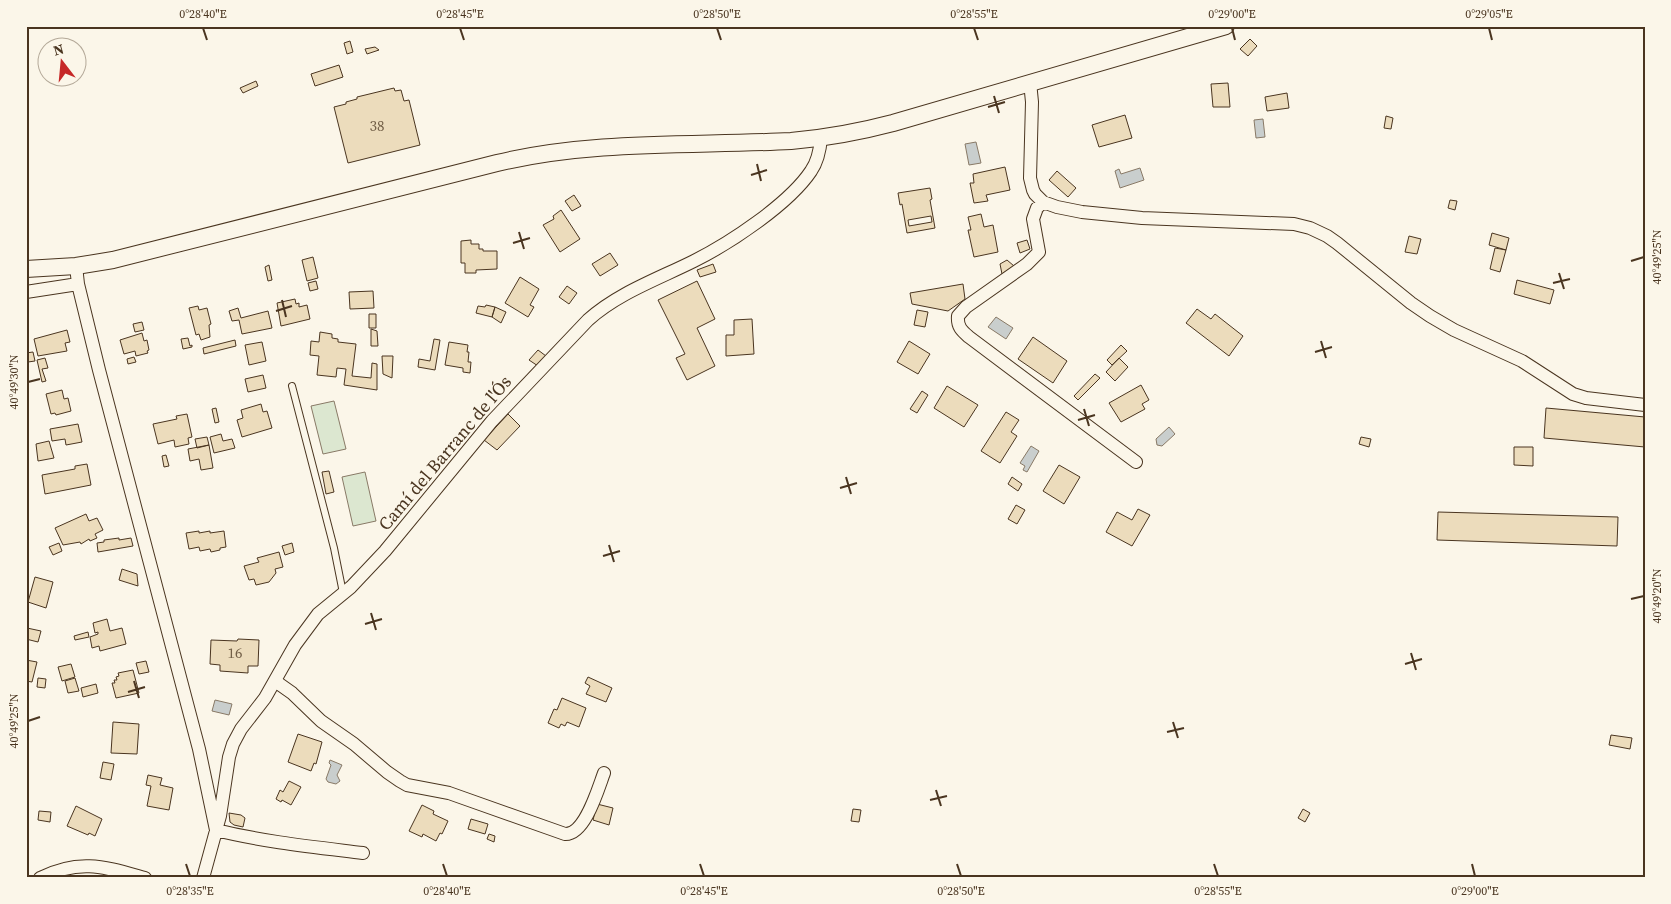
<svg xmlns="http://www.w3.org/2000/svg" width="1671" height="904" viewBox="0 0 1671 904" font-family="'Source Serif 4',serif">
<style>
.green{fill:#dce7d0;stroke:#887966}
.water{fill:#c9cecd;stroke:#887966}
.building{fill:#ecdcbc;stroke:#4a3520;fill-rule:evenodd}
.lines{fill:none;stroke-linecap:round;stroke-linejoin:round}
.service-casing{stroke:#4a3520;stroke-width:8}
.minor-casing{stroke:#4a3520;stroke-width:14}
.tertiary-casing{stroke:#4a3520;stroke-width:18}
.service{stroke:#fbf6e9;stroke-width:6}
.minor{stroke:#fbf6e9;stroke-width:12}
.tertiary{stroke:#fbf6e9;stroke-width:16}
.ticks{fill:none;stroke:#4a3520;stroke-width:2}
.labels{text-anchor:middle;stroke-width:4;stroke-linejoin:round;paint-order:stroke}
.number-label{font-size:15px;fill:#725f47}
.street-label{font-size:18px;fill:#4a3520;stroke:#fbf6e9}
.neatline{fill:none;stroke:#4a3520;stroke-width:2}
.ticks-label{font-size:12px;text-anchor:middle;fill:#4a3520}
</style>
<rect width="100%" height="100%" fill="#fbf6e9"/>
<!-- green -->
<path class="green" d="M334,401L346,449L323,454L311,406Z
M365,472L376,521L353,526L342,477Z"/>
<!-- water -->
<path class="water" d="M1263,119L1265,137L1256,138L1254,120Z
M976,142L981,163L969,165L965,144Z
M1140,168L1144,180L1120,188L1115,171L1119,169L1121,174Z
M996,317L1013,328L1006,339L988,327Z
M1169,427L1175,434L1162,446L1157,445L1156,439Z
M1031,446L1039,451L1027,472L1023,470L1025,466L1020,463Z
M215,700L232,704L229,715L212,711Z
M330,760L342,765L337,775L340,781L336,784L328,782L326,779L331,765L329,763Z"/>
<!-- building -->
<path class="building" d="M1250,39L1257,46L1248,56L1240,49Z
M350,41L353,52L347,54L344,43Z
M375,47L379,50L367,54L365,49Z
M339,65L343,77L315,86L311,74Z
M256,81L258,86L243,93L240,88Z
M1228,83L1230,107H1213L1211,84Z
M394,88L395,91L401,90L404,101L409,100L420,145L348,163L334,107L346,104V102L357,99V97Z
M1287,93L1289,108L1267,111L1265,97Z
M1125,115L1132,138L1099,147L1092,125Z
M1386,116L1393,118L1391,129L1384,128Z
M1005,167L1010,190L986,195L988,201L974,203L970,183H974L973,174Z
M1057,171L1076,188L1068,197L1049,180Z
M930,188L932,199L930,200L935,228L907,233L902,204L900,205L898,193ZM931,216L932,222L909,226L908,220Z
M574,195L581,206L572,211L565,201Z
M1450,200L1457,201L1455,210L1448,208Z
M561,210L580,239L560,252L543,225L554,219L553,216Z
M981,214L984,227L993,225L998,252L974,257L968,230H971L968,217Z
M1492,233L1509,238L1506,250L1489,245Z
M1409,236L1421,239L1417,254L1405,252Z
M471,240V244H479V249H483V251H497V269L476,270V273H465V263H461V241Z
M1027,240L1030,249L1020,253L1017,243Z
M1495,248L1506,250L1500,272L1490,269Z
M610,253L618,265L600,276L592,264Z
M313,257L318,278L307,281L302,260Z
M1007,260L1014,266L1002,274L1000,264Z
M713,264L716,272L700,277L697,270Z
M269,265L272,280L268,281L265,267Z
M520,277L539,289L530,305L534,307L528,317L505,303Z
M1517,280L1554,290L1550,304L1514,294Z
M316,281L318,289L310,291L308,283Z
M697,281L715,319L697,328L715,366L687,380L676,358L685,354L658,300Z
M963,284L965,299L948,311L912,304L910,293Z
M567,286L577,293L569,304L559,297Z
M373,291L374,308L350,309L349,292Z
M295,299L296,304L299,303V307L307,305L310,319L281,326L277,303Z
M486,305L495,307L492,317L476,313L478,306L485,307Z
M198,306L199,310L207,308L211,324L209,325L210,337L201,340L199,334L196,335L189,308Z
M495,307L506,312L501,323L492,317Z
M238,308L241,318L268,311L272,328L242,334L239,320L232,321L229,311Z
M1197,309L1211,319L1215,314L1243,336L1229,356L1186,323Z
M917,310L928,312L925,327L914,325Z
M369,314H376V328H369Z
M752,319L754,354L726,356V335H734V320Z
M142,322L144,330L135,332L133,324Z
M371,329L377,331L378,346H371Z
M67,330L70,342L65,343L67,351L38,356L34,339Z
M320,332L332,334V338L338,339V342L356,344L352,376L371,378L372,363L377,364V390L344,385L346,369L337,368L336,377L317,375L319,356L310,355L311,341L319,342Z
M142,333L144,341L147,340L149,350L147,351L148,353L136,356L135,351L124,354L120,340Z
M1033,337L1067,361L1053,383L1018,359Z
M188,338L190,346L192,345V347L183,349L181,339Z
M434,339L440,340L435,370L418,367L419,359L430,361Z
M235,340L236,346L204,354L203,348Z
M909,341L930,354L918,374L897,362Z
M262,342L266,361L249,365L245,345Z
M449,342L468,345L467,352H469L468,362H471L470,373L463,372V368L445,365Z
M1121,345L1127,351L1112,365L1107,360Z
M538,350L546,356L538,366L529,360Z
M33,352L35,361L28,362L26,353Z
M382,356H393L392,378L383,374Z
M134,357L136,362L128,364L127,359Z
M45,358L48,368L42,369L46,381L42,382L37,360Z
M1119,358L1128,367L1115,381L1106,372Z
M1095,374L1100,378L1078,400L1074,396Z
M263,375L266,388L248,392L245,379Z
M1141,385L1149,400L1142,404L1145,409L1121,422L1109,403Z
M947,386L978,405L964,427L934,408Z
M62,390L64,399L68,398L71,411L56,415L55,413L51,414L46,394Z
M922,391L928,395L917,413L910,409Z
M261,404L263,412L267,411L272,428L242,437L237,420L243,418L241,410Z
M216,408L219,422L215,423L212,409Z
M1546,408L1645,417V447L1544,438Z
M1006,412L1019,420L1011,432L1017,436L1000,463L981,451Z
M187,414L192,437L188,438L189,444L175,447L174,440L158,444L153,424L177,419L176,416Z
M508,414L520,426L497,450L484,440Z
M78,424L82,442L66,445L65,439L52,441L50,429Z
M221,434L223,441L232,439L235,448L214,453L210,437Z
M207,437L209,445L197,448L195,439Z
M1361,437L1371,439L1369,447L1359,444Z
M49,441L54,458L38,461L36,444Z
M209,445L213,468L201,470L199,459L190,461L188,449Z
M1514,447H1533V466L1514,465Z
M166,455L169,466L164,467L162,456Z
M87,464L91,485L45,494L42,475L75,469V466Z
M1059,465L1080,477L1064,504L1043,491Z
M329,471L334,492L326,494L322,472Z
M1012,477L1022,484L1018,491L1008,484Z
M1016,505L1025,510L1017,524L1008,519Z
M1138,509L1150,515L1132,546L1106,532L1117,512L1132,520Z
M1438,512L1618,517L1617,546L1437,540Z
M86,514L89,521L97,518L103,530L95,534L97,538L90,541L89,539L81,544L80,542L63,545L55,528Z
M199,531V533L210,531V533L224,531L226,547L220,548V550L211,552L210,549L200,551L199,547L189,549L186,533Z
M119,538V540L131,538L133,546L98,552L97,543L104,542V540Z
M59,543L62,551L53,555L49,547Z
M292,543L294,552L285,555L282,546Z
M279,552L283,567L275,569L276,573L269,582L256,585L254,579L249,580L244,566L259,562L257,558Z
M122,569L137,574L138,586L119,580Z
M35,577L53,582L46,608L28,602Z
M107,619L110,631L122,628L126,644L100,651L99,646L92,648L90,637L98,634V632L95,633L93,623Z
M27,628L41,631L38,642L26,639Z
M88,632L89,637L75,640L74,636Z
M238,639L259,640L258,666H248V673L220,671V665L210,664L211,640L237,641Z
M26,660L37,662L32,682L26,681Z
M146,661L149,672L139,674L136,663Z
M71,664L75,677L62,681L58,667Z
M133,670L139,693L116,698L112,683H115L114,680H117L116,677L119,676L118,673Z
M588,677L612,688L606,702L586,694L590,686L585,683Z
M38,678L46,679L45,688L37,687Z
M75,678L79,691L68,693L65,681Z
M96,684L98,693L83,697L81,688Z
M562,698L586,708L579,727L567,722L565,726L561,724L559,728L548,723L554,709L557,710Z
M113,722L139,724L137,754L111,753Z
M298,734L322,742L316,764L314,763L311,771L288,762Z
M1611,735L1632,738L1630,749L1609,745Z
M103,762L114,764L111,780L100,778Z
M148,775L162,778L160,785L173,788L169,810L147,806L151,786L146,785Z
M289,781L301,787L291,805L282,800L281,802L276,799L280,790L283,792Z
M597,804L613,808L609,825L593,820Z
M422,805L434,811L433,814L448,821L442,834L440,833L436,841L423,834L422,837L409,831Z
M76,806L102,819L95,836L89,833L88,835L67,826Z
M853,809L861,810L859,822L851,821Z
M1303,809L1310,813L1305,822L1298,818Z
M39,811L51,812L50,822L38,820Z
M229,813L241,815L245,818L243,827L234,825L230,822Z
M471,819L488,824L485,834L468,829Z
M489,834L495,836L494,842L487,839Z"/>
<g class="lines">
<defs>
<path id="service" d="M292,386L334,548L343,593"/>
<path id="minor" d="M1030,82L1032,102L1030,178L1033,190L1035,194L1043,202L1057,207L1082,212L1142,218L1294,224L1310,228L1327,236L1337,243L1411,303L1430,316L1454,330L1522,361L1573,394L1586,398L1645,405
M1043,202L1037,208L1033,219L1039,252L1027,264L966,307L958,316C957,327 962,331 969,337L1136,462
M76,266L78,284L99,370L199,749L216,830C264,842 314,847 363,853
M26,292L78,284
M275,681L292,693L321,721L354,744L387,772L400,781L407,785L449,793L565,834C585,835 598,789 604,773
M40,878C80,858 105,867 145,878
M203,878L220,816L229,757L233,744L241,729L265,698L295,645L318,614L351,587L385,551L492,421L588,320C618,293 658,279 694,261C730,243 789,204 811,171C818,161 820,150 821,138"/>
<path id="tertiary" d="M26,269L76,266L113,260L497,163C593,140 693,146 791,141C826,138 859,132 893,123L1226,26"/>
</defs>
<!-- service casing -->
<use href="#service" class="service-casing"/>
<!-- minor casing -->
<use href="#minor" class="minor-casing"/>
<!-- tertiary casing -->
<use href="#tertiary" class="tertiary-casing"/>
<!-- service -->
<use href="#service" class="service"/>
<!-- minor -->
<use href="#minor" class="minor"/>
<!-- tertiary -->
<use href="#tertiary" class="tertiary"/>
</g>
<!-- ticks -->
<path class="ticks" d="M203,28L207,40M460,28L464,40M717,28L721,40M974,28L978,40M1232,28L1235,40M1489,28L1492,40M994,96L999,113M988,107L1005,102M757,164L761,181M751,175L767,170M519,232L524,249M513,243L530,238M1631,261L1644,257M1559,273L1564,289M1553,283L1570,279M282,300L286,317M276,311L292,306M1321,341L1326,358M1315,352L1332,347M28,382L40,379M1084,409L1089,426M1078,420L1095,415M846,477L851,494M840,488L857,483M609,545L614,562M603,556L620,551M1631,599L1644,596M371,613L376,630M365,624L382,619M1411,653L1416,670M1405,664L1422,659M134,681L139,698M128,692L145,687M28,721L40,717M1173,722L1178,738M1167,732L1184,728M936,790L941,806M930,800L947,796M186,864L190,876M443,864L447,876M700,864L704,876M957,864L961,876M1214,864L1218,876M1472,864L1475,876"/>
<g class="labels">
<!-- number labels -->
<g class="number-label">
<text x="377" y="131">38</text>
<text x="235" y="658">16</text>
</g>
<!-- street labels -->
<g class="street-label">
<text transform="translate(445 453) rotate(-50)" y="6">Camí del Barranc de l'Ós</text>
</g>
</g>
<!-- border -->
<rect width="1671" height="904" fill="none" stroke="#fbf6e9" stroke-width="55"/>
<!-- north arrow -->
<g transform="translate(62 62) rotate(344)"><circle r="24" fill="#fbf6e9" stroke="#b4a999"/>
<path d="M0-4L9 19L0 12L-9 19Z" fill="#c62828"/>
<text y="-8" font-size="14" font-weight="bold" text-anchor="middle" fill="#4a3520">N</text>
</g>
<rect x="28" y="28" width="1616" height="848" class="neatline"/>
<g class="ticks-label">
<text x="203" y="18">0°28'40"E</text>
<text x="460" y="18">0°28'45"E</text>
<text x="717" y="18">0°28'50"E</text>
<text x="974" y="18">0°28'55"E</text>
<text x="1232" y="18">0°29'00"E</text>
<text x="1489" y="18">0°29'05"E</text>
<text transform="translate(1657 257) rotate(-90)" y="4">40°49'25"N</text>
<text transform="translate(14 382) rotate(-90)" y="4">40°49'30"N</text>
<text transform="translate(1657 596) rotate(-90)" y="4">40°49'20"N</text>
<text transform="translate(14 721) rotate(-90)" y="4">40°49'25"N</text>
<text x="190" y="895">0°28'35"E</text>
<text x="447" y="895">0°28'40"E</text>
<text x="704" y="895">0°28'45"E</text>
<text x="961" y="895">0°28'50"E</text>
<text x="1218" y="895">0°28'55"E</text>
<text x="1475" y="895">0°29'00"E</text>
</g>
</svg>
